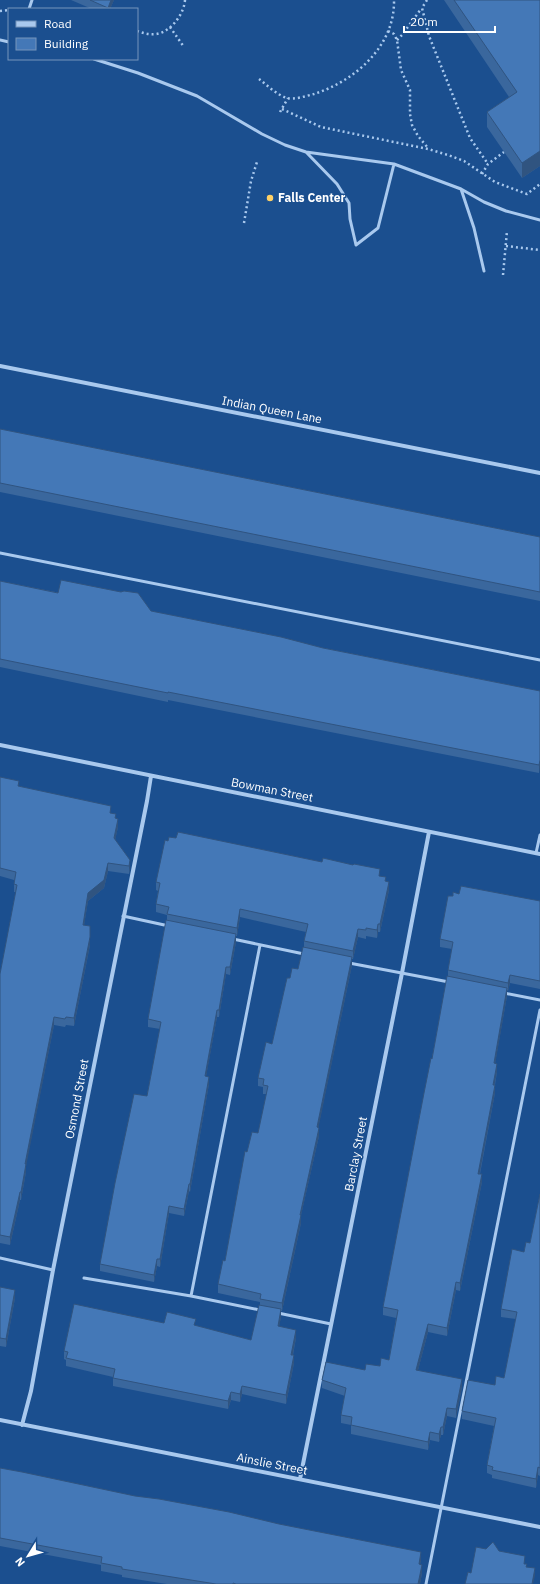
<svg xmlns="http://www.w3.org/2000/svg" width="540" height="1584" viewBox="0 0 540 1584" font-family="'IBM Plex Sans',sans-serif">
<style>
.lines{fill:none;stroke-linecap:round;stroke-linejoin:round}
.path{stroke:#a9c9ee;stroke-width:2.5;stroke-dasharray:2 3;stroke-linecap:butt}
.service{stroke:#a9c9ee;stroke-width:3}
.minor{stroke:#a9c9ee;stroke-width:4}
.wall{fill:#3a679d}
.shaded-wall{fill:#305480}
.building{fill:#4478b7;stroke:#305480}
.poi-dot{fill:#ffd166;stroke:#1b4f8f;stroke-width:1.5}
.labels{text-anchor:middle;stroke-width:3;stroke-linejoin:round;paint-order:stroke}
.poi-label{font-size:12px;font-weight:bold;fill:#fff;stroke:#1b4f8f;text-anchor:start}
.street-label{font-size:12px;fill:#fff;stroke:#1b4f8f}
</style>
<rect width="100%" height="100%" fill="#1b4f8f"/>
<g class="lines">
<!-- path -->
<path class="path" d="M427,0L422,8L429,36L470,138L488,164
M0,11L9,10
M170,27L184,47
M137,31C143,33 149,35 156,34C171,32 184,14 185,0
M388,31L394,34L397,40L401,70L410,90V114L412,125L418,136L428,148
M397,40L402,35L421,9
M259,79C267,85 277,95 287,98C294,100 306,96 314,94C355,81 395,46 394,0
M282,109L321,127L428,149L448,155L464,161L495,182L527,194L540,184
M280,112L288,98
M482,174L488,164L504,152
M244,223L251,181L257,162
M506,246L540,250
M503,275L507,231"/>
<!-- service -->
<path class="service" d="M29,9L32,0
M0,40L9,42
M94,59L138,73L197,96L262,134L285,145L306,152L394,164L461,189L484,202L506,211L540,220
M306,152L337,184L349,203L350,219L356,245L378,228L394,164
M461,189L474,228L484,271
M0,553L540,660
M536,853L540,835
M123,916L169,926
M233,939L304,954
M349,963L449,982
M504,993L540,1000
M0,1258L53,1270
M84,1278L191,1296
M260,1310L191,1296L260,945
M278,1313L331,1324
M426,1584L540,1010"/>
<!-- minor -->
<path class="minor" d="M0,366L540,473
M0,745L540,854
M0,1420L540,1527
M22,1425L31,1391L53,1270L147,801L151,776
M300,1479L402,973L429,832"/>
</g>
<!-- wall -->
<path class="wall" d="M71,0H114L110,9H92Z
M444,0H540V166L522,178L487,127V112L509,97Z
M0,429L540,537V601L0,492Z
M0,581L151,611L323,648L540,691L539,773L168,700V702L0,667Z
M0,777L19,786L111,813L116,818L118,827L115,840L130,868L129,874L108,871L104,888L88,901L84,925L90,945L74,1026L66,1025L65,1027L54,1025L26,1164V1172L21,1200H20L10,1245L0,1243V974L16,892H14V880L0,876Z
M380,876L386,881L389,890L380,932H378L377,938L366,936V939L358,937L353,959H352V965L318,1128L319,1136L301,1215V1223L282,1311H281V1317L279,1326L296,1338L293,1355L294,1363L286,1404L242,1394L240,1402L231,1400L228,1409L113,1386V1377L66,1366V1360L64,1359V1351L164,1323L196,1326L251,1340L260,1305V1302L218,1293V1284L225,1261L247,1152L258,1133L267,1094H263V1087L258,1086V1078L272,1044L290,978L298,969L304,947V941L306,932L240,917L237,936H236V942L230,975L226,974L219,1017H217L206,1076L209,1084L190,1192L189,1191L184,1216L169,1213L160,1267L157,1266L154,1282L100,1271V1264L147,1096L160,1029L148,1027V1019L167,921V915L156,912V904L158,891L156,890V882Z
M459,894L540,901V989L510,983L508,991L507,990V996L495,1063L497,1072L495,1085V1093L480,1174L482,1182L460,1291L456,1290L447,1336L428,1332L418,1370L462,1387L456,1418L447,1416L443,1435H441L439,1442L430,1440L428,1450L351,1434V1425L341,1423V1415L345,1396L322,1388V1380L380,1366L389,1360L396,1318L383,1315V1307L448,976V970L452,949L440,947V939L453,896Z
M540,1194V1476L538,1475L536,1488L492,1478V1475L487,1473V1465L494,1426L462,1419V1411L504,1378L516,1319L501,1317V1309L524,1252L530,1243Z
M0,1287L15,1298L6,1347L0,1346Z
M0,1468L421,1560L420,1564L422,1573L420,1584H167L122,1577V1575L101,1571V1565L0,1546Z"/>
<!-- shaded-wall -->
<path class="shaded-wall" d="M111,0H114L110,9H108Z
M540,151V166L522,178V163Z
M540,760V768L539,773V765Z
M118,819V827L114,846V838Z
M130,860V868L129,874V866Z
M108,863V871L104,888L88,901L83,933V925L88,893Z
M389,882V890L380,932V924Z
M240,909V917L237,936V928Z
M378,924V932L377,938V930Z
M358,929V937L353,959V951Z
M236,934V942L230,975V967Z
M90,937V945L74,1026V1018Z
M352,957V965L317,1135V1127Z
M226,967V974L219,1017V1010Z
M510,975V983L508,991V983Z
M507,988V996L494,1071V1063Z
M217,1010V1017L205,1083V1076Z
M54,1017V1025L25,1172V1164Z
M497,1064V1072L493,1093V1085Z
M209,1077V1084L190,1192V1184Z
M495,1085V1093L478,1182V1174Z
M319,1128V1136L300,1220L301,1215V1223L282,1311V1303L300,1215Z
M26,1164V1172L21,1200V1192Z
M482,1174V1182L460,1291V1283Z
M189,1184V1191L184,1216V1209Z
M20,1192V1200L10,1245V1237Z
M169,1206V1213L160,1267V1259Z
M157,1259V1266L154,1282V1275Z
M456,1282V1290L447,1336V1328Z
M15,1290V1298L6,1347V1339Z
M281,1309V1317L278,1334V1326Z
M428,1324V1332L416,1378V1370Z
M296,1330V1338L291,1363V1355Z
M294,1355V1363L286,1404V1395Z
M462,1379V1387L456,1418V1409Z
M242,1386V1394L240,1402V1394Z
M231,1392V1400L228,1409V1401Z
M447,1408V1416L443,1435V1427Z
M441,1427V1435L439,1442V1434Z
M430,1432V1440L428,1450V1442Z
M538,1467V1475L536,1488V1479Z
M421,1552V1560L419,1572V1564Z
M422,1565V1573L420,1584H418Z
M535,1568V1576L533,1584H532Z"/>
<!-- building -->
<path class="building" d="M90,0H111L108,8Z
M454,0H540V151L522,163L487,112L517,92Z
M0,429L540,537V592L0,483Z
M61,580L121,592L124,591L138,593L151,611L281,637L323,648L540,691V760L539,765L168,692V693L0,659V581L58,593Z
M0,777L19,781L18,786L111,806L110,813L116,814L115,818L118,819L114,838L130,860L129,866L108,863L104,880L88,893L83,925L90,926V937L74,1018L66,1017L65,1019L54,1017L25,1164H26L21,1192H20L10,1237L0,1235V974L17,885L14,884L16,872L0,868Z
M178,832L322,862L323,858L353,865L354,864L380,869L379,876L386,877L385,881L389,882L380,924H378L377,930L366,928V930L358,929L353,951L304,941L308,924L240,909L237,928L167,914L169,907L156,904L160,883L156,882L165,840L168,841L169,837L176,838Z
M461,886L540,901V981L510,975L508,983L448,970L453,942L440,939L448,896H453V892L459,894Z
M166,920L236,934L230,967H226L219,1010H217L205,1076L209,1077L190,1184H189L184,1209L169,1206L160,1259H157L154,1275L100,1264L115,1183L134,1094L147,1096L161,1022L148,1019Z
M303,947L352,957L317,1127L319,1128L300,1215H301L282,1303L260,1299L261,1294L218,1284L223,1260L225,1261L245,1151L247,1152L252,1132L258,1133L268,1086L263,1085L264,1079L258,1078L266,1042L272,1044L287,978H290L292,968L298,969Z
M447,976L507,988L494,1063L497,1064L493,1085H495L478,1174H482L460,1283L456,1282L447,1328L428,1324L416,1370L462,1379L456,1409L447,1408L443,1427H441L439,1434L430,1432L428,1442L351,1425L352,1417L341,1415L346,1388L322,1380L326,1362L365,1370L366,1364L380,1366L381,1358L389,1360L398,1310L383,1307L424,1093L431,1058L432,1059Z
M540,1194V1468L538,1467L536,1479L492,1470L493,1467L487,1465L496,1418L462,1411L468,1380L495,1385L496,1376L504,1378L517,1312L501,1309L512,1249L524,1252L526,1242L530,1243Z
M0,1287L15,1290L6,1339L0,1338Z
M74,1304L164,1323L167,1312L196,1319L194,1325L251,1340L259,1305L281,1309L278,1326L296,1330L291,1355H294L286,1395L242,1386L240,1394L231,1392L228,1401L113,1378L115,1369L66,1358L68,1352L64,1351Z
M0,1468L22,1472L135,1496L159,1499L229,1512L279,1524L421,1552L419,1564L422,1565L418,1584H236L233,1583V1584H216L122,1569V1567L101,1563L102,1557L0,1538Z
M493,1542L499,1551L525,1556L524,1564H527L526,1567L535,1568L532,1584H465L468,1572L471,1573L476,1547L486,1549Z"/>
<!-- markers -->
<circle class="poi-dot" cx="270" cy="198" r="4"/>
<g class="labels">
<!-- poi labels -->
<g class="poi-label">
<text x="278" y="202">Falls Center</text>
</g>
<!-- street labels -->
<g class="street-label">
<text transform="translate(272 410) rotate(11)" y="4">Indian Queen Lane</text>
<text transform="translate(272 790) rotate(11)" y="4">Bowman Street</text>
<text transform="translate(77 1099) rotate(-79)" y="4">Osmond Street</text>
<text transform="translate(356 1154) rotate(-79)" y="4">Barclay Street</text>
<text transform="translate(272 1464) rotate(11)" y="4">Ainslie Street</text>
</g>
</g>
<!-- legend -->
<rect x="8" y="8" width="130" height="52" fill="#1b4f8f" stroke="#7695bc"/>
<rect x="16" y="21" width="20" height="6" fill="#a9c9ee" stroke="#7695bc"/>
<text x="44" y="28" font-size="12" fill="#ffffff">Road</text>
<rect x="16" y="38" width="20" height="12" fill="#4478b7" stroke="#7695bc"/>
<text x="44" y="48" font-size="12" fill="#ffffff">Building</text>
<!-- north arrow -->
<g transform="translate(28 1556) rotate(233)" stroke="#1b4f8f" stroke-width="3" paint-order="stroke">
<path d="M0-3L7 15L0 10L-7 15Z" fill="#ffffff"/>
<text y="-6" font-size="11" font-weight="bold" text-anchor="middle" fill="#ffffff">N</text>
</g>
<!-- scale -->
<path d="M404 26v6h91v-6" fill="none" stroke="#ffffff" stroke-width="2"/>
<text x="410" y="26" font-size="12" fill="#ffffff" stroke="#1b4f8f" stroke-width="3" paint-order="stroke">20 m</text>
</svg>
